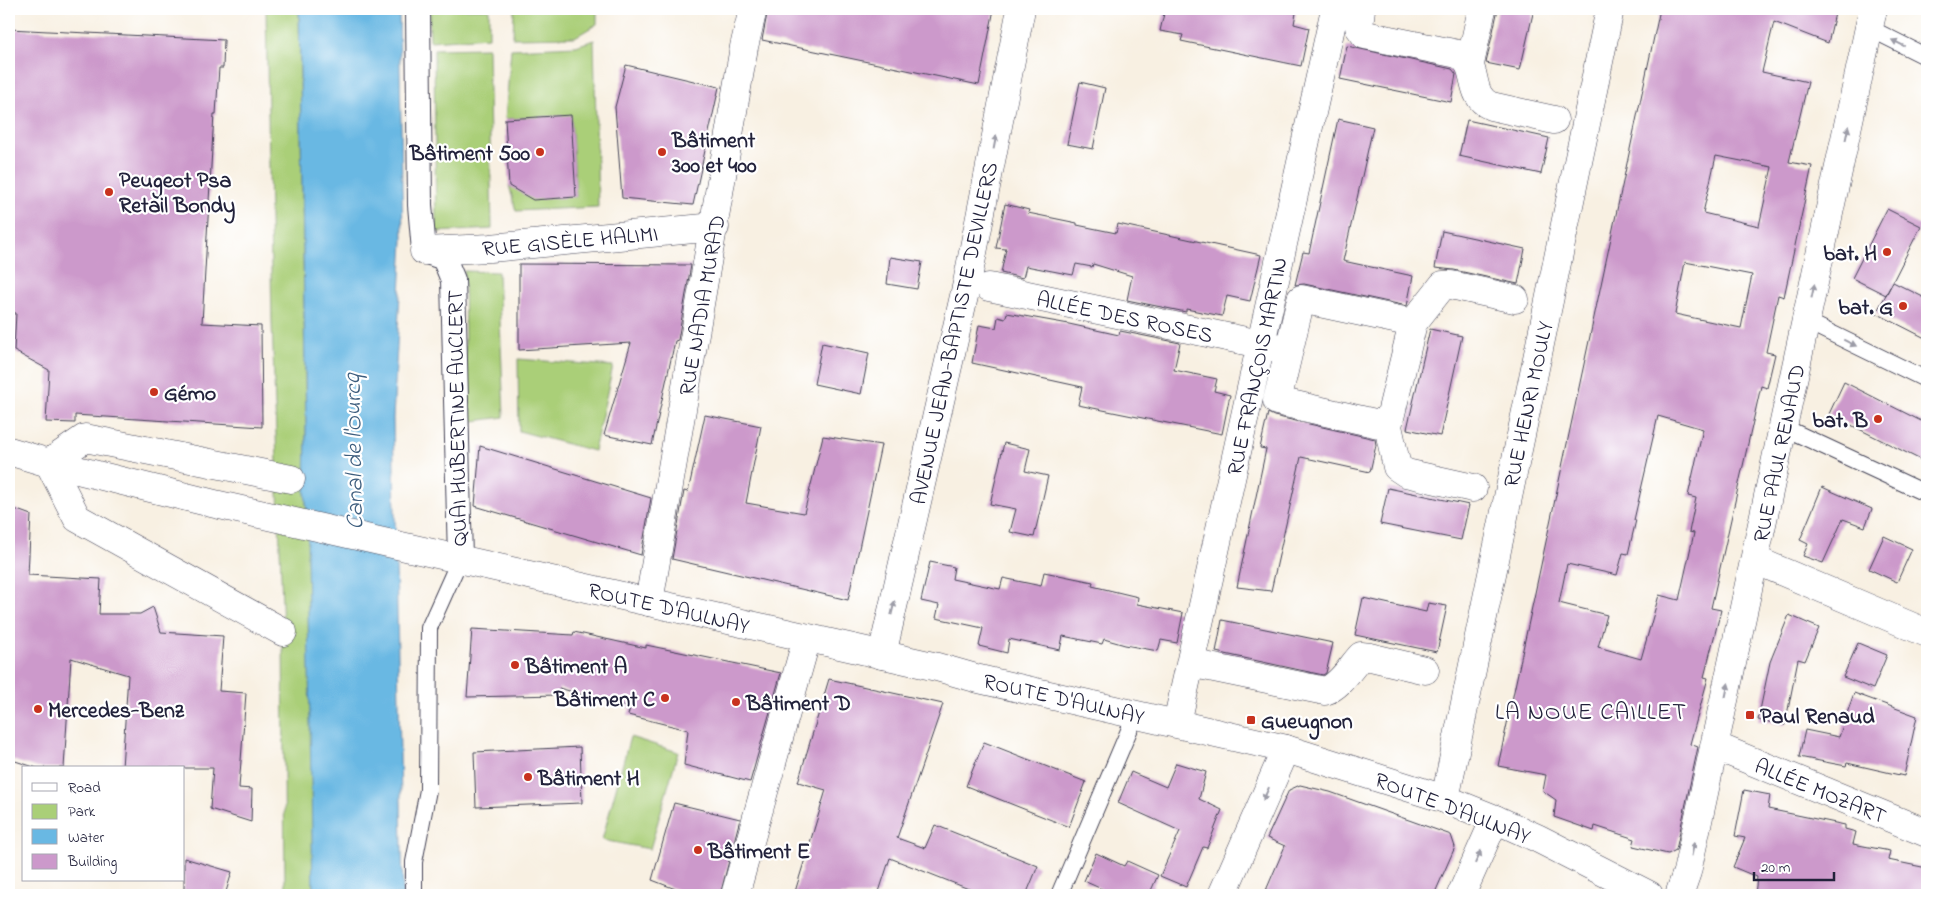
<svg xmlns="http://www.w3.org/2000/svg" width="1936" height="904" viewBox="0 0 1936 904" font-family="'Indie Flower',sans-serif">
<style>
.green{fill:#aacf78;stroke:#66785a}
.water{fill:#69b8e3;stroke:#466d8f}
.building{fill:#cc99cb;fill-rule:evenodd}
.lines{fill:none;stroke-linecap:round;stroke-linejoin:round}
.service-casing{stroke:#424154;stroke-width:18}
.pedestrian-casing{stroke:#424154;stroke-width:26}
.minor-casing{stroke:#424154;stroke-width:29}
.tertiary-casing{stroke:#424154;stroke-width:29}
.service{stroke:#fff;stroke-width:16}
.pedestrian{stroke:#fff;stroke-width:24}
.minor{stroke:#fff;stroke-width:28}
.tertiary{stroke:#fff;stroke-width:28}
.oneway{fill:#9c9ca7}
.poi-dot{fill:#c8321e;stroke:#fff;stroke-width:2}
.labels{text-anchor:middle;stroke-width:4.5;stroke-linejoin:round;paint-order:stroke}
.poi-label{font-size:22px;font-weight:bold;fill:#22223b;stroke:#fff;text-anchor:start}
.street-label{font-size:22px;fill:#22223b;stroke:#fff}
.water-label{font-size:24px;font-style:italic;fill:#3e5e7e;stroke:#fff}
.neighbourhood-label{font-size:24px;letter-spacing:1px;fill:#22223b;stroke:#fff}
</style>
<rect width="100%" height="100%" fill="#fff"/>
<filter id="ink" filterUnits="userSpaceOnUse"><feTurbulence type="fractalNoise" baseFrequency=".02" numOctaves="2"/><feDisplacementMap in="SourceGraphic" scale="10" xChannelSelector="R" yChannelSelector="G"/><feConvolveMatrix kernelMatrix="1 2 1 2 8 2 1 2 1" color-interpolation-filters="sRGB"/></filter>
<filter id="wash" filterUnits="userSpaceOnUse"><feTurbulence type="fractalNoise" baseFrequency=".0096" numOctaves="4" result="noise"/><feDisplacementMap in="SourceGraphic" scale="20" xChannelSelector="R" yChannelSelector="G"/><feGaussianBlur stdDeviation="1.12" result="paint"/><feColorMatrix in="noise" values="0 0 0 0 0 0 0 0 0 0 0 0 0 0 0 0 0 1.4 0 .05"/><feComposite in="paint" operator="in"/></filter>
<g filter="url(#wash)">
<rect width="100%" height="100%" fill="#f8f0e2"/>
<!-- green -->
<path class="green" d="M266,9H299L306,430L305,491L308,525L314,895H285L283,632L272,322Z
M429,9H489V37L430,41Z
M514,9H597V24L575,37L513,38Z
M594,40L598,207L516,211L509,185L576,197L571,116L505,119L511,49L576,46Z
M488,48L492,229L436,232L434,49Z
M464,271L498,272L504,417L466,422Z
M518,359L613,366L594,451L519,431Z
M630,737L678,752L650,849L602,840Z"/>
<!-- water -->
<path class="water" d="M299,9H399L403,241L393,418L403,895H313L307,556L308,525L305,491L306,430Z"/>
<g id="blocks">
<!-- building -->
<path class="building" d="M768,9H994L979,85L762,40Z
M1165,9H1282L1296,13L1294,24L1309,28L1301,66L1181,41L1183,35L1160,31Z
M1498,9H1534L1520,70L1486,63Z
M1660,9H1836L1828,43L1774,22L1762,72L1808,82L1789,162L1812,166L1784,297L1778,295L1766,352L1775,354L1767,388L1761,386L1711,608L1721,610L1704,677L1708,678L1690,744L1698,747L1676,850L1668,854L1633,846L1635,839L1595,826L1594,831L1554,817L1556,800L1543,791L1546,775L1498,766ZM1716,156L1772,167L1759,226L1703,213ZM1685,262L1752,275L1741,328L1675,314ZM1658,416L1703,429L1688,496L1696,498L1689,532L1694,533L1679,600L1659,595L1641,659L1598,647L1607,615L1559,603L1567,564L1617,575L1623,553L1628,554L1636,520H1634Z
M9,29L224,40L223,68H219L216,114H214L202,323L261,326L262,427L75,415V423L46,422L49,370L14,351L16,313L9,312L10,272H9Z
M1347,46L1452,69L1456,74L1451,102L1340,79Z
M626,65L719,87L693,205L622,198L615,107Z
M1080,82L1105,88L1093,149L1067,144Z
M571,115L576,197L533,200L509,186L505,119Z
M1338,119L1373,127L1343,261L1413,276L1407,306L1304,284L1295,285L1303,252L1309,253Z
M1467,120L1549,138L1541,174L1459,156Z
M1005,204L1029,210L1028,213L1077,223V225L1116,233L1118,224L1261,255L1250,301L1227,296L1222,316L1186,309V312L1127,300L1132,276L1093,264L1092,267L1076,264L1073,275L1026,266L1023,278L1001,273L1006,249L996,248Z
M1887,209L1921,226L1886,295L1852,278Z
M1442,231L1525,249L1518,284L1454,270L1435,268Z
M890,257L922,262L917,289L887,284Z
M519,264L691,265L678,340L675,341L652,445L604,435L631,343L519,350Z
M1893,282L1927,299V339L1876,313Z
M1007,313L1069,324L1119,335L1120,331L1180,343L1174,370L1217,379L1214,391L1230,395L1222,434L1078,405L1082,387L972,363L979,325L996,328L998,317L1005,319Z
M1430,329L1462,336L1440,436L1407,429Z
M822,343L869,353L861,394L814,384Z
M1844,382L1927,424V463L1829,414Z
M1268,413L1274,416L1375,439L1376,445L1370,472L1301,457L1271,591L1237,587L1266,449L1260,448Z
M705,415L761,426L746,503L804,513L823,436L881,445L848,600L672,559L684,491L688,492Z
M1004,443L1030,449L1025,471L1048,476L1034,537L1010,532L1016,509L990,504Z
M480,446L651,498L641,555L475,506Z
M1822,487L1872,509L1865,527L1843,519L1823,563L1803,556L1808,544L1800,540Z
M1388,488L1469,505L1461,540L1380,524Z
M9,507L31,515L28,575L101,579L99,614H140L153,607L161,632L223,636L219,691L246,693L239,788L252,789L251,822L210,809L213,768H122L128,675L71,658L64,768H37L9,759Z
M1884,536L1912,549L1897,582L1869,569Z
M930,562L954,567L952,579L1000,589L1003,578L1041,586L1044,572L1093,582L1092,586L1138,597L1137,604L1183,613L1177,643L1161,640L1158,651L1125,645L1104,639L1102,644L1063,636L1060,650L1009,639L1007,653L979,646L983,628L936,618L939,605L921,601Z
M1363,598L1426,612L1428,603L1447,606L1437,652L1355,635Z
M1789,615L1819,628L1805,661L1798,659L1785,725L1758,720L1770,662Z
M1222,620L1333,643L1326,673L1323,675L1216,652Z
M472,629L573,635L574,632L646,648V645L781,673L750,782L684,765L688,730L628,715L630,708L559,688V695L467,697Z
M1858,643L1887,655L1873,689L1843,677Z
M829,679L943,704L897,838L925,848L935,825L1038,866L1026,895H984L890,858L878,895H794L826,790L798,782Z
M1854,693L1917,716L1904,776L1847,763L1846,766L1799,757L1805,730L1839,737Z
M984,742L1086,782L1069,827L966,786Z
M580,747L582,803L476,807L474,752Z
M1176,763L1206,772L1199,799L1222,810L1207,848L1203,847L1186,887L1160,876L1180,831L1118,803L1131,772L1166,787Z
M1300,785L1330,792L1451,835L1455,847L1434,895H1264L1285,846L1267,838L1289,790Z
M1744,790L1770,795L1768,809L1845,825V829L1856,832L1853,844L1890,851L1888,860L1927,868V895H1755L1757,877L1733,867L1745,838L1735,836Z
M674,803L740,819L720,895H691L652,880Z
M1096,853L1124,866L1127,861L1158,875L1149,895H1115L1084,881Z
M184,858L232,872L225,895H184Z"/>
</g>
</g>
<g filter="url(#ink)">
<use href="#blocks" fill-opacity="0" stroke="#424154" stroke-width="1"/>
<g class="lines">
<defs>
<path id="service" d="M1869,28L1927,57
M1806,321L1927,380
M1783,427L1927,494
M414,895V862L428,790L429,628L460,559
M1059,895L1136,714"/>
<path id="pedestrian" d="M418,9L420,205L424,251L444,258L453,280L460,559"/>
<path id="minor" d="M1361,9L1359,27L1365,35L1458,54C1481,65 1466,95 1491,106L1554,120
M1470,64L1482,9
M424,251L490,248L715,227
M989,287L1279,348
M1388,426L1413,323
M1473,488L1406,473L1397,467L1388,426L1277,401L1301,299L1413,323L1443,285H1451L1515,299
M1755,560L1927,633
M649,602L744,47L753,9
M283,632L77,518L49,463L85,438L291,479
M882,655L967,283L1021,9
M1190,663L1325,691C1340,686 1350,668 1361,656L1370,657L1425,670
M1177,723L1335,9
M1715,746L1927,833
M1445,799L1610,9
M735,895L807,638
M1222,895L1286,749
M1461,895L1495,819
M1679,895L1687,872L1873,9"/>
<path id="tertiary" d="M9,451L49,463L215,504L937,667L979,679L1286,749L1445,799L1495,819L1537,838L1649,895"/>
</defs>
<!-- service casing -->
<use href="#service" class="service-casing"/>
<!-- pedestrian casing -->
<use href="#pedestrian" class="pedestrian-casing"/>
<!-- minor casing -->
<use href="#minor" class="minor-casing"/>
<!-- tertiary casing -->
<use href="#tertiary" class="tertiary-casing"/>
<!-- service -->
<use href="#service" class="service"/>
<!-- pedestrian -->
<use href="#pedestrian" class="pedestrian"/>
<!-- minor -->
<use href="#minor" class="minor"/>
<!-- tertiary -->
<use href="#tertiary" class="tertiary"/>
</g>
<!-- one-way arrows -->
<defs><path id="oneway-solid" d="M-6-.8H1V-3.2L6.5 0L1 3.2V.8H-6Z" transform="scale(1.25)"/></defs>
<g class="oneway">
<use href="#oneway-solid" transform="translate(1898 43) rotate(-154)"/>
<use href="#oneway-solid" transform="translate(1847 133) rotate(-78)"/>
<use href="#oneway-solid" transform="translate(995 142) rotate(-79)"/>
<use href="#oneway-solid" transform="translate(1813 291) rotate(-78)"/>
<use href="#oneway-solid" transform="translate(1850 343) rotate(26)"/>
<use href="#oneway-solid" transform="translate(893 608) rotate(-77)"/>
<use href="#oneway-solid" transform="translate(1727 690) rotate(-78)"/>
<use href="#oneway-solid" transform="translate(1266 794) rotate(114)"/>
<use href="#oneway-solid" transform="translate(1693 849) rotate(-78)"/>
<use href="#oneway-solid" transform="translate(1478 857) rotate(-66)"/>
</g>
</g>
<!-- markers -->
<g class="poi-dot">
<circle cx="540" cy="152" r="5"/>
<circle cx="662" cy="152" r="5"/>
<circle cx="109" cy="192" r="5"/>
<circle cx="1887" cy="252" r="5"/>
<circle cx="1903" cy="306" r="5"/>
<circle cx="154" cy="392" r="5"/>
<circle cx="1878" cy="419" r="5"/>
<circle cx="515" cy="665" r="5"/>
<circle cx="665" cy="698" r="5"/>
<circle cx="736" cy="702" r="5"/>
<circle cx="38" cy="709" r="5"/>
<rect x="1745" y="710" width="10" height="10" rx="2.5"/>
<rect x="1246" y="715" width="10" height="10" rx="2.5"/>
<circle cx="528" cy="777" r="5"/>
<circle cx="698" cy="850" r="5"/>
</g>
<g class="labels">
<!-- poi labels -->
<g class="poi-label">
<text x="672" y="147">Bâtiment<tspan x="672" dy="25">300 et 400</tspan></text>
<text x="530" y="160" text-anchor="end">Bâtiment 500</text>
<text x="119" y="187">Peugeot Psa<tspan x="119" dy="25">Retail Bondy</tspan></text>
<text x="1877" y="260" text-anchor="end">bat. H</text>
<text x="1893" y="314" text-anchor="end">bat. G</text>
<text x="164" y="400">Gémo</text>
<text x="1868" y="427" text-anchor="end">bat. B</text>
<text x="525" y="673">Bâtiment A</text>
<text x="655" y="706" text-anchor="end">Bâtiment C</text>
<text x="746" y="710">Bâtiment D</text>
<text x="48" y="717">Mercedes-Benz</text>
<text x="1760" y="723">Paul Renaud</text>
<text x="1261" y="728">Gueugnon</text>
<text x="538" y="785">Bâtiment H</text>
<text x="708" y="858">Bâtiment E</text>
</g>
<!-- street labels -->
<g class="street-label">
<text transform="translate(570 240) rotate(-5)" y="8">RUE GISÈLE HALIMI</text>
<text transform="translate(701 305) rotate(-80)" y="8">RUE NADIA MURAD</text>
<text transform="translate(1125 316) rotate(12)" y="8">ALLÉE DES ROSES</text>
<text transform="translate(953 333) rotate(-78)" y="8">AVENUE JEAN-BAPTISTE DEVILLERS</text>
<text transform="translate(1256 366) rotate(-78)" y="8">RUE FRANÇOIS MARTIN</text>
<text transform="translate(1527 404) rotate(-78)" y="8">RUE HENRI MOULY</text>
<text transform="translate(456 418) rotate(-91)" y="8">QUAI HUBERTINE AUCLERT</text>
<text transform="translate(1778 453) rotate(-78)" y="8">RUE PAUL RENAUD</text>
<text transform="translate(669 607) rotate(13)" y="8">ROUTE D'AULNAY</text>
<text transform="translate(1064 698) rotate(13)" y="8">ROUTE D'AULNAY</text>
<text transform="translate(1821 790) rotate(22)" y="8">ALLÉE MOZART</text>
<text transform="translate(1453 807) rotate(21)" y="8">ROUTE D'AULNAY</text>
</g>
<!-- water labels -->
<g class="water-label">
<text transform="translate(353 452) rotate(-91)" y="8">Canal de l'Ourcq</text>
</g>
<!-- neighbourhood labels -->
<g class="neighbourhood-label">
<text x="1591" y="719">LA NOUE CAILLET</text>
</g>
</g>
<!-- margin -->
<rect width="1936" height="904" fill="none" stroke="#fff" stroke-width="30"/>
<!-- legend -->
<rect x="22" y="766" width="162" height="115" fill="#ffffff" stroke="#a7a7b1"/>
<rect x="32" y="783" width="25" height="8" fill="#ffffff" stroke="#a7a7b1"/>
<text x="68" y="792" font-size="15" fill="#22223b">Road</text>
<rect x="32" y="804" width="25" height="15" fill="#aacf78" stroke="#a7a7b1"/>
<text x="68" y="816" font-size="15" fill="#22223b">Park</text>
<rect x="32" y="829" width="25" height="15" fill="#69b8e3" stroke="#a7a7b1"/>
<text x="68" y="842" font-size="15" fill="#22223b">Water</text>
<rect x="32" y="854" width="25" height="15" fill="#cc99cb" stroke="#a7a7b1"/>
<text x="68" y="866" font-size="15" fill="#22223b">Building</text>
<!-- scale -->
<path d="M1754 872v8h80v-8" fill="none" stroke="#22223b" stroke-width="2.5"/>
<text x="1761" y="872" font-size="15" fill="#22223b" stroke="#ffffff" stroke-width="4" paint-order="stroke">20 m</text>
</svg>
